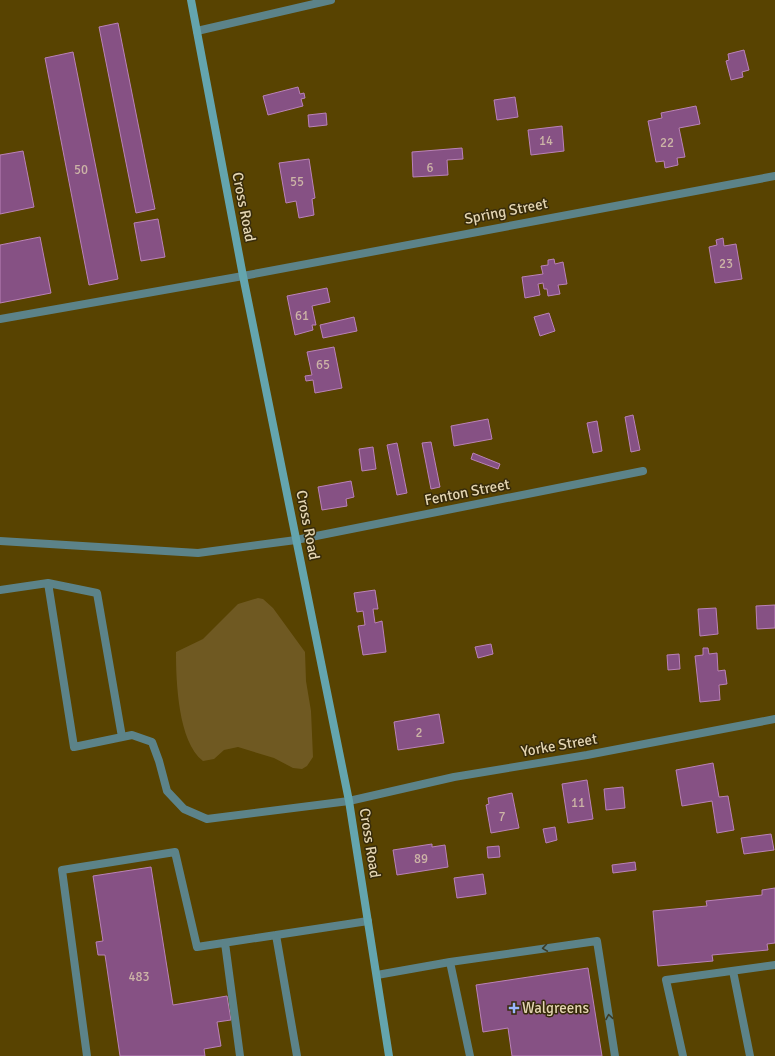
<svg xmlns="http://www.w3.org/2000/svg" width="775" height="1056" viewBox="0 0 775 1056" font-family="Signika,sans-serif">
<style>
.green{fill:#6f5922}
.building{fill:#865184;stroke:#ba82b8}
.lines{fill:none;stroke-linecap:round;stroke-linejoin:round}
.lane{stroke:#5c8389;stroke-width:8}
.street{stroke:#5c8389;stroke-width:8}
.secondary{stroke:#64a5ae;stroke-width:8}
.oneway{stroke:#3e3d24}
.poi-dot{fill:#9ab5fd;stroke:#372b0b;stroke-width:1.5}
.labels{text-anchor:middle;stroke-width:3;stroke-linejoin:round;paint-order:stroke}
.number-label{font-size:13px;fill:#ccb4a6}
.street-label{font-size:15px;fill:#e4d5b2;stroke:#372b0b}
.poi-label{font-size:15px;fill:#e4d5b2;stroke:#372b0b;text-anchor:start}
</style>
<rect width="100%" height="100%" fill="#584301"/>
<!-- green -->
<path class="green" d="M258,598L263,599L273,608L305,652L306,681L311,711L313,757L307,766L302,769L293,768L274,758L238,747L224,750L214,759L203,761C178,742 176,681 176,652L203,639L238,604Z"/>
<!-- building -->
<path class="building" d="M118,23L155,209L136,213L99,27Z
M744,50L749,70L742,72L743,77L731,80L726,61L729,60L728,54Z
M73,52L118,279L89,285L45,58Z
M298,87L300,94L304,93L305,98L301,99L303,106L268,115L263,96Z
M515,97L518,117L497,120L494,100Z
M696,106L700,124L679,128L685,157L677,158L678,165L665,168L664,161L656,162L648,121L662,118L661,113Z
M326,113L327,125L309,127L308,115Z
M562,126L564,151L531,155L528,130Z
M462,148L463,159L447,160L448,175L413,177L412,152Z
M23,151L34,207L0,214V155Z
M309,159L315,198L312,199L314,215L299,218L296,201L286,203L279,163Z
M158,219L165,257L141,261L134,223Z
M40,237L51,293L0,303V245Z
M723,238L724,246L736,244L742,279L715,283L709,247L717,245L716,240Z
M554,259L555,264L563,262L567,284L558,285L560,294L548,296L547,289H544L543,283L538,284L540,295L525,298L522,277L543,274L541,266L548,265V260Z
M327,288L330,302L312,306L316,325H312L313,330L295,335L287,296Z
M549,313L555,331L540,336L534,317Z
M354,317L357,331L323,338L320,325Z
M334,347L342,388L315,393L313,380L306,381L305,376L312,375L307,352Z
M633,415L640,450L631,452L625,417Z
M488,419L492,439L454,446L451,426Z
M597,421L602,451L593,453L587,423Z
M431,442L440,487L431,489L422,443Z
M397,443L407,493L397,495L387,445Z
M373,447L376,469L362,471L359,449Z
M473,453L500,464L498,469L471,459Z
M351,481L354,497L346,499L347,506L322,510L318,487Z
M375,590L378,609H373L375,623L382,621L386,652L363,655L358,626L365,625L363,611L357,612L354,593Z
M775,605V628L757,629L756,606Z
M716,608L718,634L700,636L698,609Z
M491,644L493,654L478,658L475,647Z
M703,648H708L709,654L717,653L718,671L725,670L727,684L719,685L720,700L700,702L695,656L703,655Z
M679,654L680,669L668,670L667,655Z
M439,714L444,743L398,750L394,722Z
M713,763L719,797L728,796L734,830L717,833L712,801L682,806L676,770Z
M587,780L593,819L568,823L562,784Z
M623,787L625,808L606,810L604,789Z
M512,793L519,828L491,833L486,805L489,804L488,798Z
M555,827L557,840L546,843L543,829Z
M771,834L774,850L744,854L741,838Z
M432,844V847L445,845L448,867L397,875L393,850Z
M499,846L500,857L488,858L487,847Z
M635,862L636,870L613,873L612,865Z
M151,867L173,1005L227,996L231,1020L217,1022L221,1046L204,1049L205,1056H120L105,955H98L96,942L103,941L93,876Z
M483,874L486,894L457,898L454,878Z
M775,888V943L767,944L768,950L712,955L713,961L658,966L653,911L707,906L706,901L762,895V890Z
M588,968L602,1056H512L508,1028L483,1032L476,985Z"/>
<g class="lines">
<!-- lane -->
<path class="lane" d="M0,319L243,276
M0,541L198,553L296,540
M48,583L97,593L122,737
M0,590L48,583L74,747L132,735L152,742L159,761L167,791L184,809L207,819L349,801
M276,935L297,1056
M225,943L240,1056
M450,962L597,941L615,1056
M733,971L750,1056
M377,975L450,962L470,1056
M87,1056L62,870L175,852L197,947L368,921
M683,1056L666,980L775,965"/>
<!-- street -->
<path class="street" d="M197,31L331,0
M243,276L775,176
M296,540L643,471
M349,801L454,777L587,755L775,719"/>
<!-- secondary -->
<path class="secondary" d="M191,0L243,276L349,801L389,1056"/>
</g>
<!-- one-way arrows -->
<defs><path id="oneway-chevron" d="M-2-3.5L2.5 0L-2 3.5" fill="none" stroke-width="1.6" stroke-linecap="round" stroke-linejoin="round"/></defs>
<g class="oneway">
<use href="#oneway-chevron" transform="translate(545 948) rotate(172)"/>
<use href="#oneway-chevron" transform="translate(609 1017) rotate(-99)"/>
</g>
<!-- markers -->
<path class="poi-dot" d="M512 1002h4v4h4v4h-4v4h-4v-4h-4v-4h4z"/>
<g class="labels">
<!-- number labels -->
<g class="number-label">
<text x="546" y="145">14</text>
<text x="667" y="147">22</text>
<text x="430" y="172">6</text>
<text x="81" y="174">50</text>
<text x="297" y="186">55</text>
<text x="726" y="268">23</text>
<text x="302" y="320">61</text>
<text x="323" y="369">65</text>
<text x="419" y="737">2</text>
<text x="578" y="807">11</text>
<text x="502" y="821">7</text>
<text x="421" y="863">89</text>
<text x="139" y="981">483</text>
</g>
<!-- street labels -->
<g class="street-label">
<text transform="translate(244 207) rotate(79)" y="5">Cross Road</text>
<text transform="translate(506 211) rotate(-11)" y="5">Spring Street</text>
<text transform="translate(467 492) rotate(-11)" y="5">Fenton Street</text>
<text transform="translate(308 525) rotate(79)" y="5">Cross Road</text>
<text transform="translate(559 745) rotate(-10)" y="5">Yorke Street</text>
<text transform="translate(370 843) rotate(81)" y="5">Cross Road</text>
</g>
<!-- poi labels -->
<g class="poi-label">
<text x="522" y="1013">Walgreens</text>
</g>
</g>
</svg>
